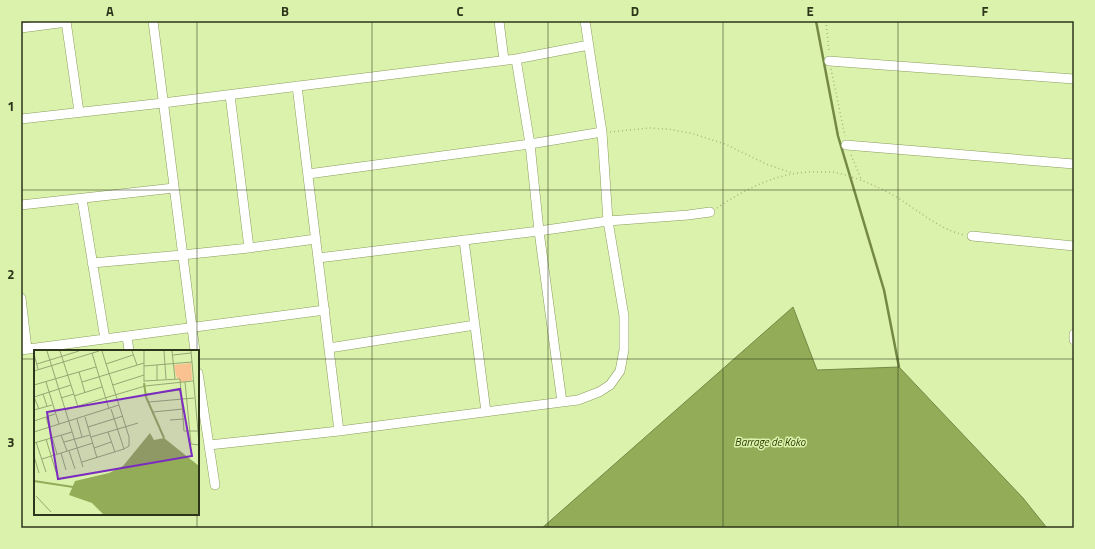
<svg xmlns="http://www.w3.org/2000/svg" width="1095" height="549" viewBox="0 0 1095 549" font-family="'Titillium Web',sans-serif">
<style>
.water{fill:#92ac58;stroke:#748945}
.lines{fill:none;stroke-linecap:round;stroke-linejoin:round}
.stream{stroke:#748945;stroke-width:2.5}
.street-casing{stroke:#8a9e5d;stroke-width:10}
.path{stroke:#a5b880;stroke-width:1.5;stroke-dasharray:1 3;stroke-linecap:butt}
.street{stroke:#fff;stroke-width:9}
.grid{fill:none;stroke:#2d361a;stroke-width:1;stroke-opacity:0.55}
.labels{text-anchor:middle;stroke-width:3;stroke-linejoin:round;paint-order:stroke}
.water-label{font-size:11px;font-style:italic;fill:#314000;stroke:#dbf2ad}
.inset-river{fill:none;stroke:#92ac58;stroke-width:2}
.inset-road{fill:none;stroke:#95a772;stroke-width:1}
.view{fill:#7b2cbf;fill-opacity:0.15;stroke:#7b2cbf;stroke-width:2}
.inset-edge{fill:none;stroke:#2d361a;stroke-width:2}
.neatline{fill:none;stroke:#2d361a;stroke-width:1.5}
.grid-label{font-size:13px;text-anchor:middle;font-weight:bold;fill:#2d361a}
</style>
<rect width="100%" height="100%" fill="#dbf2ad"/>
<!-- water -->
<path class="water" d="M793,307L817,370L899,367L1023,498L1047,528H542Z"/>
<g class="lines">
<!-- stream -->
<path class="stream" d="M816,21L838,136L884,290L899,367"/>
<defs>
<path id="street" d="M66,21L79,112
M153,21L195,351
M499,21L504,60
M21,28L67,22
M829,61L1074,79
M297,86L339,431
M230,95L249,248
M21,119L163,103L516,59L589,45
M846,145L1074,164
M308,174L530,144L602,132
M82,199L105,339
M21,205L174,188
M972,236L1074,246
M464,240L486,412
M318,258L539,231L608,221L688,215L710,212
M92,263L182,255L249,248L316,239
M21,298L27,349
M1074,334V340
M127,336L129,351
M329,348L475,325
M21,350L325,310
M198,373L215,485
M562,402L578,400L599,392L610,385L620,371L624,350V316L608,221L602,132L585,21
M209,445L339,431L562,402L539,231L530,144L516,59"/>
</defs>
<!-- street casing -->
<use href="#street" class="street-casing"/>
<!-- path -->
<path class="path" d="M826,21L829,52
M831,69L845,136
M610,132L649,128L668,129L694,134L725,144L766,164L792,173
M851,155L862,181
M717,208C748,187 783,170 821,172C825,172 829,172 833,172C856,177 878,186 898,198C919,211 939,229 964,235"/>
<!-- street -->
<use href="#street" class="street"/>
</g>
<!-- grid -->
<path class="grid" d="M197,21V351M372,21V528M548,21V528M723,21V528M898,21V528M21,190H1074M21,359H35M198,359H1074M197,514V528"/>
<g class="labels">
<!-- water labels -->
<g class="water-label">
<text x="770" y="446">Barrage de Koko</text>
</g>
</g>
<!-- overview -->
<g transform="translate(34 350)">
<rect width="165" height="165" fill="#dbf2ad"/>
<path d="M157,13L158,30L147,32L142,26L140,15Z" fill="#fac290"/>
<path d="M116,83L120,90L130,88L165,116V164H69L58,153L35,145L41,131L75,123L89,116Z" fill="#92ac58"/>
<path class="inset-river" d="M110,33L112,47L130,88M0,131L39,137"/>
<path class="inset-road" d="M13,1L49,117M26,1L44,57M68,1L95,87V96L90,99M98,1L103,15M130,1L132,29M138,1L141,29M157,1L165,93M58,3L75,59M0,4L4,19M139,5L157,3M3,14L45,1M72,14L99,5M123,15V30M110,16L158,12M0,21L65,1M45,22L51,43M110,31L146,29L150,81H165M12,32L25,74M48,32L110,13M110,32V1M151,32L157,94L165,95M0,35L62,17M79,35L110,25M9,44L13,56M112,44L147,40M40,46L68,37M0,47L37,35M0,47L5,59M27,48L40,44M115,52L160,48M0,60L18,55M31,60L111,36L159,31M119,62L149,59M12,67L23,104M51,67L63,108M43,69L48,87M136,70L150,69M0,71L21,64M54,77L89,66M0,82L85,55M74,82L81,102M27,85L33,101M57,87L104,73M12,89L22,122M2,92L12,122M30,92L56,85M0,93L38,82M60,98L77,92M35,101L41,119M27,103L32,120M0,106L5,123M8,109L59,93M48,112L90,99L77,59M2,146L17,162"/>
<path class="view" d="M146,39L158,106L24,129L13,62Z"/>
<rect width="165" height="165" class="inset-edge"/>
</g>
<!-- border -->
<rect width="1095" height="549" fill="none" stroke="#dbf2ad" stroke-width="44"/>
<rect x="22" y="22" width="1051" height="505" class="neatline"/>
<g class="grid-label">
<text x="110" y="16">A</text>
<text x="285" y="16">B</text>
<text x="460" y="16">C</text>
<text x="635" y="16">D</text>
<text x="810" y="16">E</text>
<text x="985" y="16">F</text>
<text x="11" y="111">1</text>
<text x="11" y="279">2</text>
<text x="11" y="447">3</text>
</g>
</svg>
